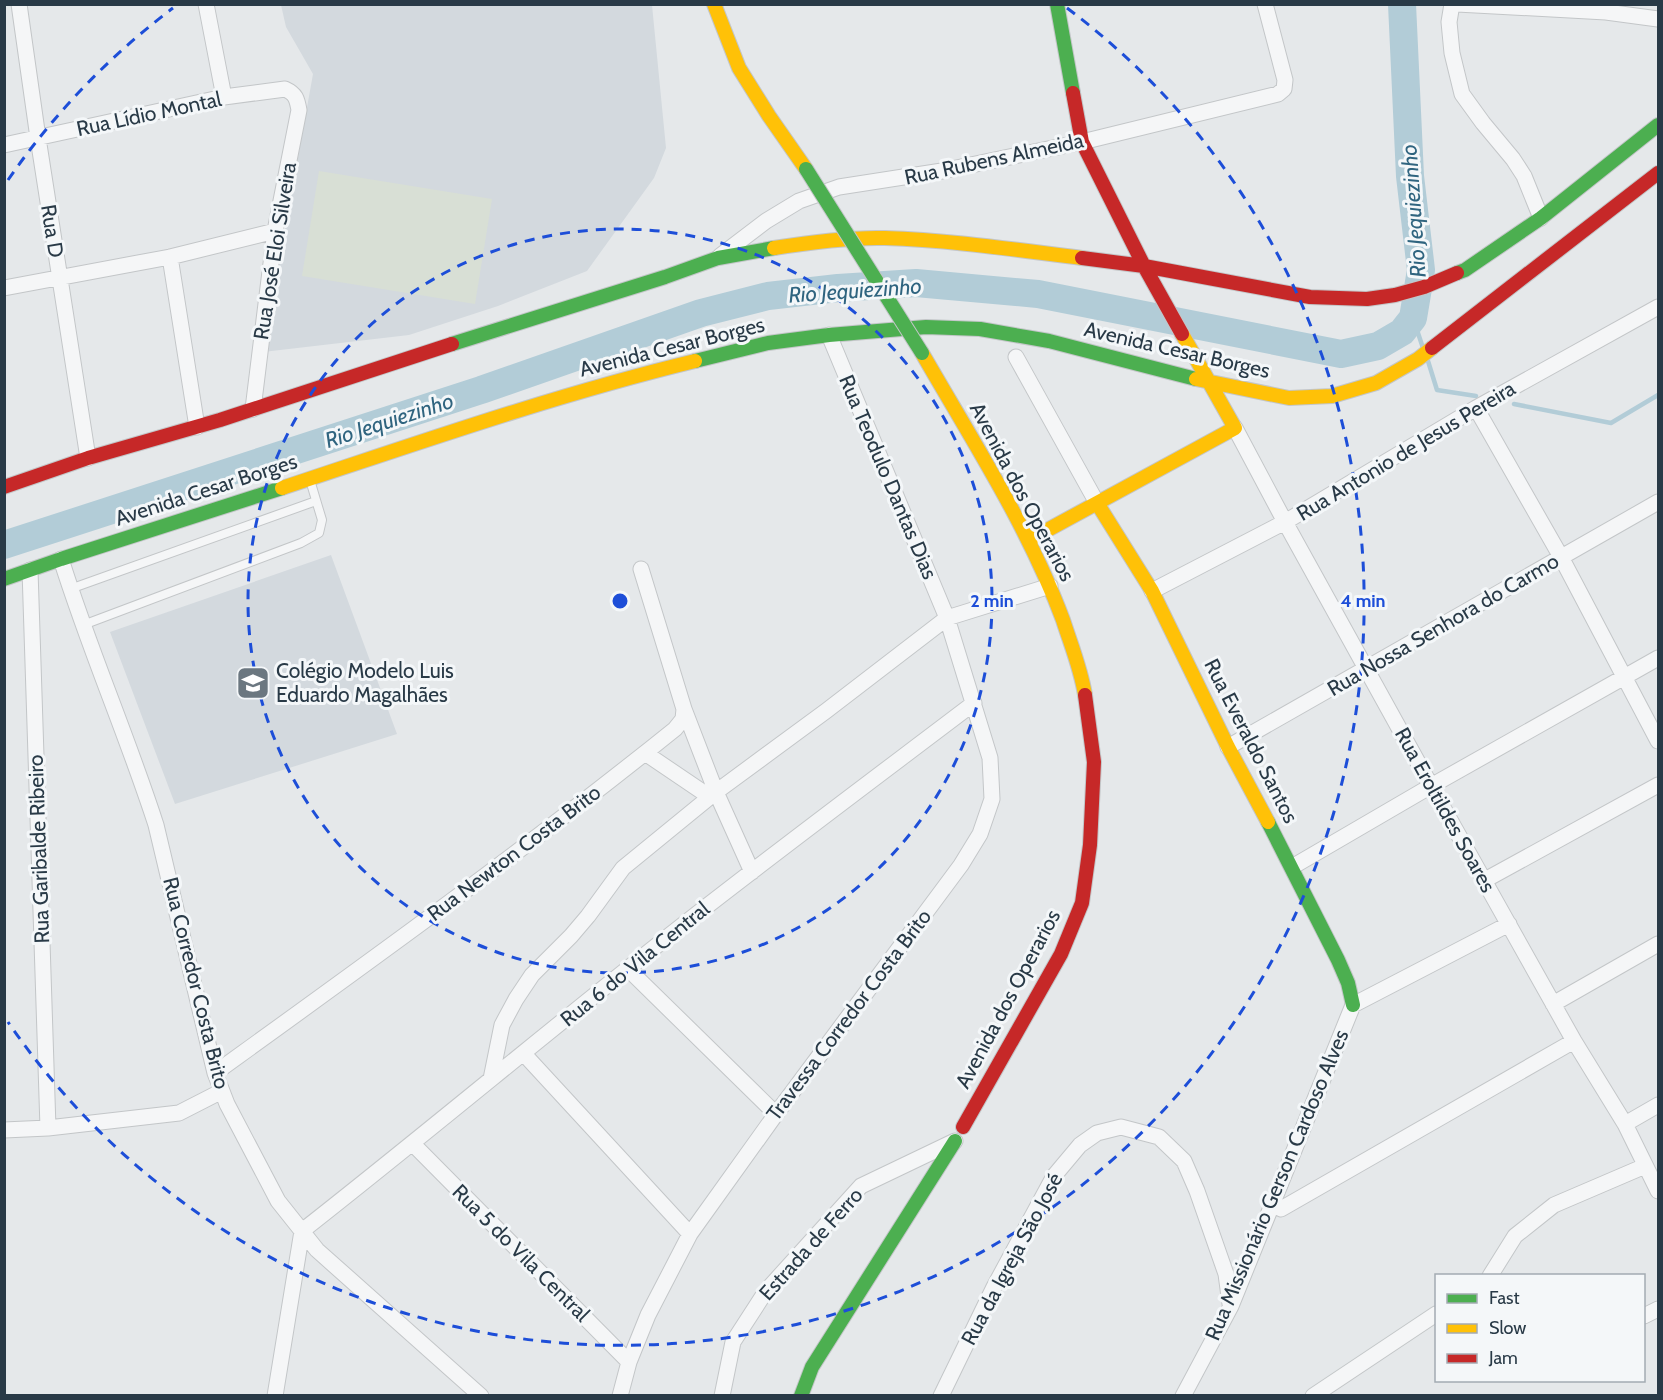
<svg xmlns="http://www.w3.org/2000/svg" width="1663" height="1400" viewBox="0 0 1663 1400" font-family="Cabin,sans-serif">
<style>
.built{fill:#d3d9de}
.green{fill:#d8dfd5}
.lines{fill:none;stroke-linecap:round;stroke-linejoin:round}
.stream{stroke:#b2ccd7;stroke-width:4.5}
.river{stroke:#b2ccd7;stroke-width:28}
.lane-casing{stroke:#c3c6c8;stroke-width:10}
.street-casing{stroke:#c3c6c8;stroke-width:17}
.fast-casing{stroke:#c3c6c8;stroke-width:16}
.slow-casing{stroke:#c3c6c8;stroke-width:16}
.jam-casing{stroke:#c3c6c8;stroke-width:16}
.lane{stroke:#f5f6f7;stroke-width:8}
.street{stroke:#f5f6f7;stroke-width:15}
.fast{stroke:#4caf50;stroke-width:14}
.slow{stroke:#ffc107;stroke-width:14}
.jam{stroke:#c62828;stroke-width:14}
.fast-bridge-casing{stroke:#c3c6c8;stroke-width:16;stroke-linecap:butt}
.fast-bridge{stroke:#4caf50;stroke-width:14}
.ring{fill:none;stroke:#1d4ed8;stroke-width:3;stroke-dasharray:10 8}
.labels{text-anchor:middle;stroke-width:6;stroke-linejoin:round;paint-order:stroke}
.street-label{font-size:21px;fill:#293a47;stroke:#f4f7f9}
.poi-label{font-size:21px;fill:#293a47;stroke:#f4f7f9;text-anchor:start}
.water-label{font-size:22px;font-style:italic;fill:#2f647f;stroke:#f4f7f9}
.centre{fill:#1d4ed8;stroke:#f4f7f9;stroke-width:3}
.ring-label{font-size:18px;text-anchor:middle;font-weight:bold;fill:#1d4ed8;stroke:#f4f7f9;stroke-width:6;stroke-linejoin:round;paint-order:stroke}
</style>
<rect width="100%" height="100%" fill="#e5e8ea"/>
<!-- built -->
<path class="built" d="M281,5H652L666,148L654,178L587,271L498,306L409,335L263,352L313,74L286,27Z
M331,555L397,734L175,804L110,632Z"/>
<!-- green -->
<path class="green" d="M319,171L492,199L475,304L302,276Z"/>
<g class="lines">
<!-- stream -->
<path class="stream" d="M1413,318L1423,348
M1428,361L1437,390L1476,396
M1514,404L1611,423L1658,395"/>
<!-- river -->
<path class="river" d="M4,545L481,390L701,313L768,296L838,288L916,283L1038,294L1341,354L1378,346L1402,332L1413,318L1421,270L1410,176L1402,4"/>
<defs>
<path id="lane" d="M70,589L316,501
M83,625L301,543L319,533L322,520L310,480"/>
<path id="street" d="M19,4L38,138L88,458
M206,4L224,97
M1452,4L1449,22L1452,53L1462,94L1483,123L1513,159L1524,176L1541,218
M1457,4L1606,12L1658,19
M4,145L224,97L285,89C296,94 297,99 299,110L275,231L253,409
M720,256L766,221L799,201L839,187L942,171L1082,142L1278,94L1284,89L1285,80L1265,4
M170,257L197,427
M4,288L170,257L275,231
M1016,357L1097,503
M1476,408L1561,557L1658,741
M1235,428L1285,522L1431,786L1574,1041L1625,1124L1658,1191
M61,559C89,649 127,735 156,825L215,1073L227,1104L278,1201L317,1250L481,1396
M30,570L48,1128
M1152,591L1285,522L1476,408L1658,307
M684,709L716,792L752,872
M1228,747L1658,502
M645,753L710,797
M1292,867L1431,786L1658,658
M1485,880L1658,785
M628,969L776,1114
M1553,1004L1658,944
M524,1054L690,1234
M215,1073C370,961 526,849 675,729L683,719L684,709L641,569
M491,1079L502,1025L516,999L532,975L571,936L588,916L623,868L716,792L826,711L947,618L1050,586
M1625,1124L1658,1105
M4,1130L48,1128L179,1113L222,1091
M413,1144L629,1362
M1281,1209L1574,1041
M1490,1276L1515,1236L1554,1205L1645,1166
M1644,1316L1658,1309
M275,1396L302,1231C436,1126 567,1015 702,910C792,840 883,772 974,703
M620,1396L629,1362L648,1315L690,1234L776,1114L961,865L980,834L992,799L990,758L947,618L829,335
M722,1396L733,1342L766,1291L861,1186L955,1141
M941,1396L994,1287L1054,1176L1080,1145L1097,1133L1121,1127L1159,1137L1184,1161L1197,1191L1226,1274L1230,1304
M1183,1396L1231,1306L1353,1005L1509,924
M1313,1396L1436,1314"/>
<path id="fast" d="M1057,4L1073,93
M1457,273L1465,270L1541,218L1658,125
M452,344L665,277L718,258L774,248
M695,361L768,343L829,335L926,327L980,329L1049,341L1196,379
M4,579L61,559L282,488
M1268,822L1338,960L1348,983L1353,1005
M801,1396L812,1367L955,1141"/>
<path id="slow" d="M714,4L739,68L769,116L806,169
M774,248C811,242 848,237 885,238C951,240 1017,250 1082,258
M922,353C972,440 1028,526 1063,620C1071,645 1081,669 1085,695
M1196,379L1289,398L1332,396L1376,383L1418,359L1432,348
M282,488C418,443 555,395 695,361
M1097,503L1152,591L1228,747L1268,822
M1029,540L1235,428L1182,334"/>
<path id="jam" d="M1073,93L1082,142L1144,266L1182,334
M1082,258L1144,266L1310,297L1367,299L1395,295L1424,287L1457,273
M1432,348L1658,173
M4,487L88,458L220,420L452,344
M963,1127L1061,954L1082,903L1090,845L1094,762L1085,695"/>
</defs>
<!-- lane casing -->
<use href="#lane" class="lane-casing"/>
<!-- street casing -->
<use href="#street" class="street-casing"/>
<!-- fast casing -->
<use href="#fast" class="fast-casing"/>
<!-- slow casing -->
<use href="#slow" class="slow-casing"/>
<!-- jam casing -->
<use href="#jam" class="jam-casing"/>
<!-- lane -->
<use href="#lane" class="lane"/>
<!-- street -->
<use href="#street" class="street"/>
<!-- fast -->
<use href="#fast" class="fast"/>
<!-- slow -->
<use href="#slow" class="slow"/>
<!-- jam -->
<use href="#jam" class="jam"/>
<defs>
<path id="fast-bridge" d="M806,169L922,353"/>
</defs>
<!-- fast-bridge casing -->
<use href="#fast-bridge" class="fast-bridge-casing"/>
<!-- fast-bridge -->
<use href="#fast-bridge" class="fast-bridge"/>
</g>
<!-- distance rings -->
<g class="ring">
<circle cx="620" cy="601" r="372"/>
<path d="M8 180A743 743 0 0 1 173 8M1067 8A743 743 0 1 1 8 1022"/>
</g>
<!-- icons -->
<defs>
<symbol id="school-square" viewBox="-11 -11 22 22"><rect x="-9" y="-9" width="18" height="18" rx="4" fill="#6b7780" stroke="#f4f7f9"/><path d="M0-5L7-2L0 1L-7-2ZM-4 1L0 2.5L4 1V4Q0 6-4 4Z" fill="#fff"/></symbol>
</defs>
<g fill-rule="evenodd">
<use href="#school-square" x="234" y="664" width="38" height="38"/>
</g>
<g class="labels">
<!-- street labels -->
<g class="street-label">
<text transform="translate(149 114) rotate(-12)" y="7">Rua Lídio Montal</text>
<text transform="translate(994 159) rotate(-12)" y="7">Rua Rubens Almeida</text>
<text transform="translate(52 231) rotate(81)" y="7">Rua D</text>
<text transform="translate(275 251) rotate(-81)" y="7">Rua José Eloi Silveira</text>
<text transform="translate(672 347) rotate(-14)" y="7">Avenida Cesar Borges</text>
<text transform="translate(1177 350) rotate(13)" y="7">Avenida Cesar Borges</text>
<text transform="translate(1406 451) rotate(-31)" y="7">Rua Antonio de Jesus Pereira</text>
<text transform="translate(888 477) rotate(67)" y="7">Rua Teodulo Dantas Dias</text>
<text transform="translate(206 490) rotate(-18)" y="7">Avenida Cesar Borges</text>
<text transform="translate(1022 492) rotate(62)" y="7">Avenida dos Operarios</text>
<text transform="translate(1443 625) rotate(-30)" y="7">Rua Nossa Senhora do Carmo</text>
<text transform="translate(1251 741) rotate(63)" y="7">Rua Everaldo Santos</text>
<text transform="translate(1445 810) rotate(61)" y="7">Rua Eroltildes Soares</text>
<text transform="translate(39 849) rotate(-92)" y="7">Rua Garibalde Ribeiro</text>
<text transform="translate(514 853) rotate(-37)" y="7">Rua Newton Costa Brito</text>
<text transform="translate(635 964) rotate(-39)" y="7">Rua 6 do Vila Central</text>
<text transform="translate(196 983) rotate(76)" y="7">Rua Corredor Costa Brito</text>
<text transform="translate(1008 999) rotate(-62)" y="7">Avenida dos Operarios</text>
<text transform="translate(849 1015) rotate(-53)" y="7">Travessa Corredor Costa Brito</text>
<text transform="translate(1277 1185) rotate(-67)" y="7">Rua Missionário Gerson Cardoso Alves</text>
<text transform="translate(811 1244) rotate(-48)" y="7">Estrada de Ferro</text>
<text transform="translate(521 1253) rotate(45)" y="7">Rua 5 do Vila Central</text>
<text transform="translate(1012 1259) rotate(-62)" y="7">Rua da Igreja São José</text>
</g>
<!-- poi labels -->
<g class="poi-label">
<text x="276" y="678">Colégio Modelo Luis<tspan x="276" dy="24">Eduardo Magalhães</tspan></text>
</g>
<!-- water labels -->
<g class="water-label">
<text transform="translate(1413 211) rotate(-94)" y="8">Rio Jequiezinho</text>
<text transform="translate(855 290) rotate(-4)" y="8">Rio Jequiezinho</text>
<text transform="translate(389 420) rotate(-18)" y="8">Rio Jequiezinho</text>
</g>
</g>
<circle cx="620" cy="601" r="9" class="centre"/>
<g class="ring-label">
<text x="992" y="607">2 min</text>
<text x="1363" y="607">4 min</text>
</g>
<!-- border -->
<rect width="1663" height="1400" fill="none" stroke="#293a47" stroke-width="12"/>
<!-- legend -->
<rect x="1435" y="1274" width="210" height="108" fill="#f4f7f9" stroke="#a3abb2" stroke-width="1.5"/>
<rect x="1447" y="1294" width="30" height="9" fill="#4caf50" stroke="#a3abb2" stroke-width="1.5"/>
<text x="1489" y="1304" font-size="18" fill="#293a47">Fast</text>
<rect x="1447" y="1324" width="30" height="9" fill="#ffc107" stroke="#a3abb2" stroke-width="1.5"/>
<text x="1489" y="1334" font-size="18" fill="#293a47">Slow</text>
<rect x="1447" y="1354" width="30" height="9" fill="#c62828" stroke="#a3abb2" stroke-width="1.5"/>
<text x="1489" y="1364" font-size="18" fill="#293a47">Jam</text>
</svg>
